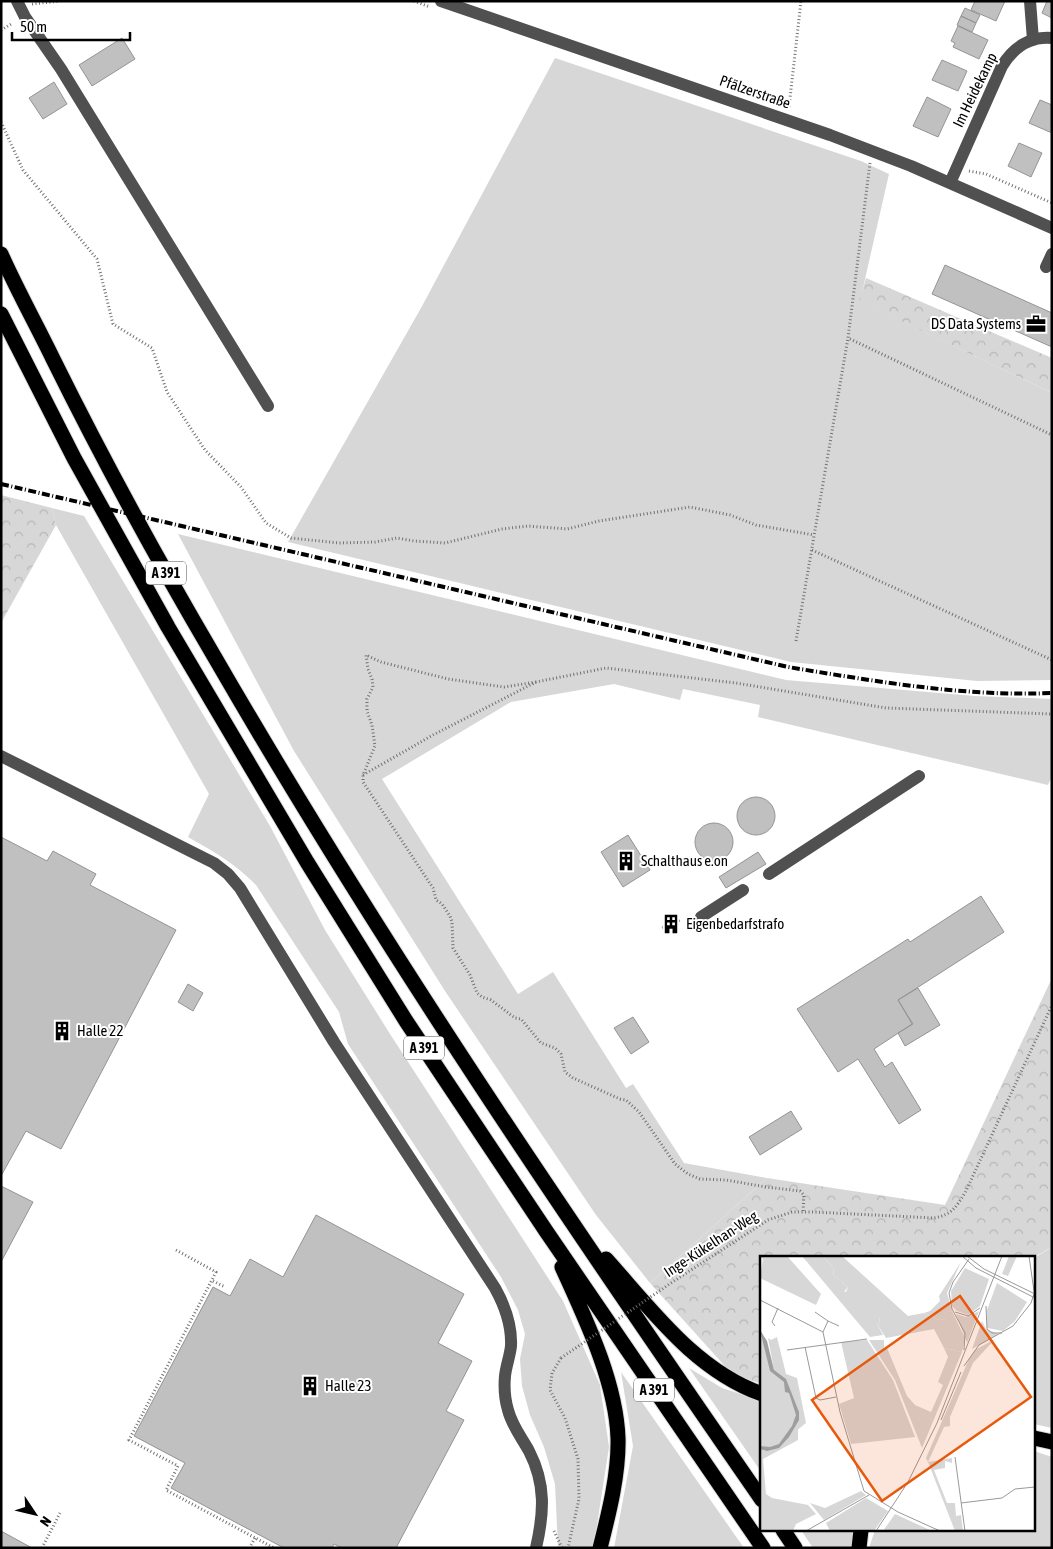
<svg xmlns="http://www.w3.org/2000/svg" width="1053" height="1549" viewBox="0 0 1053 1549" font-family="'Asap Condensed',sans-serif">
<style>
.green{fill:#d7d7d7}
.forest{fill:url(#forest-crowns)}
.building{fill:#c0c0c0;stroke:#949494}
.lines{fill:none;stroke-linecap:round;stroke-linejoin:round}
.highway-casing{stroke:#dbdbdb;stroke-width:17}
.path{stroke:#727272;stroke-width:3;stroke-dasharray:1 2.5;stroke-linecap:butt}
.minor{stroke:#505050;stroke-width:12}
.highway{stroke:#000;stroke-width:15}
.rail{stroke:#000;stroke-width:4;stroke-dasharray:8 2.5 1 2.5;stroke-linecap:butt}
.path-bridge{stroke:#727272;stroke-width:3;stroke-dasharray:1 2.5;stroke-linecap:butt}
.labels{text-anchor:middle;stroke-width:4;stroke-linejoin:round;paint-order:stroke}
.shield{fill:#fff;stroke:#4c4c4c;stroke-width:1}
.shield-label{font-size:14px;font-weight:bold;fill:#000}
.street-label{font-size:15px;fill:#000;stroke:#fff}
.poi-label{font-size:15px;fill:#000;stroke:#fff;text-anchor:start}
.inset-road{fill:none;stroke:#999;stroke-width:1}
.view{fill:#e8590c;fill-opacity:0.15;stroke:#e8590c;stroke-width:2.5}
.inset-edge{fill:none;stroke:#000;stroke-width:2.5}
</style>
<defs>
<pattern id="forest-crowns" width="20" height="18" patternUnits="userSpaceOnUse" patternTransform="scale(1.25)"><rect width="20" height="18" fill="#d7d7d7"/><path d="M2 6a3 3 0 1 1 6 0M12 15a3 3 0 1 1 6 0" fill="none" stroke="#b7b7b7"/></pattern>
</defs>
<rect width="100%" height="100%" fill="#fff"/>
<!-- green -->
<path class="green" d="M555,58L861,161L889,174L860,301L1052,393V680L977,681L791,662L288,542L421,308Z
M52,508L84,516L270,826L325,930L390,1034L563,1301L600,1385L609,1447L595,1538L592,1548H558L555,1484L544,1447L530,1415L522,1386L520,1359L525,1334L518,1310L501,1277L348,1044L339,1012L256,885C233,862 216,853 188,837L209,794L56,525Z
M178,534L786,680L975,696L1052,699V776L1048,785L758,717L760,705L683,689L680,700L614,684L511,702L382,779L518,994L553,972L626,1088L633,1084L684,1163L767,1178L650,1283L596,1215L445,991L294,751Z
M1052,1247V1428L1034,1424V1258Z
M689,1368L722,1388L762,1401V1473Z
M621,1372L744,1548H614L633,1446Z
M1034,1451L1052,1457V1548H869L875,1530H1034Z
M801,1530H857V1548H813Z"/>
<!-- forest -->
<path class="forest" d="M866,278L1052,358V393L859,301Z
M1,495L52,508L56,525L1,623Z
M1052,978V1247L1032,1258H762V1384L732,1374L650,1283L767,1178L945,1205Z"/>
<!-- building -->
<path class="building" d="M975,1H1005L996,21L971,10Z
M1047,1H1052V18L1042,13Z
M965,8L980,15L976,23L961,16Z
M961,16L976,23L972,32L957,25Z
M958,26L988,40L979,59L953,47L955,43L951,41Z
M122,38L135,59L92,86L79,65Z
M942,60L967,71L958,91L932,80Z
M54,82L67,104L43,119L29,98Z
M927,97L951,109L938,137L913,126Z
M1040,100L1052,105V133L1029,123Z
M1019,143L1042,153L1031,177L1008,166Z
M945,265L1052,313V347L932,294Z
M737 816a19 19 0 1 1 38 0a19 19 0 1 1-38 0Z
M695 842a19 19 0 1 1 38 0a19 19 0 1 1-38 0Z
M628,835L650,870L623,887L601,852Z
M1,837L47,861L53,851L96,874L90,885L176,930L61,1149L26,1131L1,1176Z
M758,852L766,864L726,888L719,877Z
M981,896L1004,932L898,1000L912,1024L874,1049L885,1067L892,1062L921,1110L899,1124L858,1059L838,1072L797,1009L908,939L910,942Z
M676,916L680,921L665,932L662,927Z
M188,984L203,993L193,1011L178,1002Z
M918,988L940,1025L905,1046L898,1033L913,1024L898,1000Z
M633,1017L649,1042L631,1054L614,1028Z
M791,1111L802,1129L760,1155L749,1137Z
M1,1186L33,1202L1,1262Z
M316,1215L464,1294L438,1343L472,1361L446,1411L464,1420L396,1548H342L334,1544L332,1548H284L171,1488L185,1463L134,1436L213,1287L230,1296L250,1259L283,1277Z
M1,1531L32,1548H1Z"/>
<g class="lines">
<defs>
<path id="highway" d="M1,254C17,290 36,324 53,359C103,460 157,559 214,656C382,947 571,1224 762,1500
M1,314L74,458L168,627L307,862L406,1021L546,1231L763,1548
M606,1259C652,1310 695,1370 762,1394
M562,1267C585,1318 616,1381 618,1438C619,1473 609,1513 600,1548
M1034,1438L1052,1442
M783,1530L795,1548
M859,1548L861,1530"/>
</defs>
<!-- highway casing -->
<use href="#highway" class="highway-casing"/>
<!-- path -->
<path class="path" d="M414,1L430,7
M32,4L60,1
M1,30L13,23
M789,107L801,1
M1,122L23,170L97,259L113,324L152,348L167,392L205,450L241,487L266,523L291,538L339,543L375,542L397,538L414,541L445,543L502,529L528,526L567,529L599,521L690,507L730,515L756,525L814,535
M870,163L848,338L1052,435
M969,171L986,174L1052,203
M812,550L1052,660
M796,641L848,338
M536,682L504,687L448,679L381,662L366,655L368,669L372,679L373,687L367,699V711L372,725L375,746L363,775V782L433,888L436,900L442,904L450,916L452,922L453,948L470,975L477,993L482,997L491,1000L515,1018L521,1019L541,1043L555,1048L561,1054L565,1072L573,1078L620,1099L626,1100L639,1112L675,1164L688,1174L700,1179L726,1180L766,1187L800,1191L804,1195L803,1212
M363,775L433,735L536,682L606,668L736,683L886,708L1052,714
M176,1250L216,1272L129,1440L178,1466L166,1490L274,1548
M213,1281L225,1287
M671,1283L768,1220L792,1212H813L934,1218C953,1214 955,1208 965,1193L1052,1005
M561,1358L552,1373L550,1390L565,1418L578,1459L579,1499L568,1548
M554,1531L562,1548
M251,1545L255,1538
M42,1548L60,1513"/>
<!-- minor -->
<path class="minor" d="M17,1L25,17L61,69L268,406
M441,1L830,135L911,166L1052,228
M1030,1L1033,40
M950,183L1002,66C1013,48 1030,36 1052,38
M1046,267L1052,254
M1,756L214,863L228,874L240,888L334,1042L495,1288C505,1306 512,1325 511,1346C510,1356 506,1366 505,1376C504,1387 505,1400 508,1410C512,1426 522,1438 529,1451C546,1484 544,1513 536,1548
M769,874L919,776
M701,917L743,890"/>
<!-- highway -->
<use href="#highway" class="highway"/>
<!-- rail -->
<path class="rail" d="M1,484L788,667C874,681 964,697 1052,693"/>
<!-- path-bridge -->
<path class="path-bridge" d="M561,1358L671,1283"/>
</g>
<!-- icons -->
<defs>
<symbol id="office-bare" viewBox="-9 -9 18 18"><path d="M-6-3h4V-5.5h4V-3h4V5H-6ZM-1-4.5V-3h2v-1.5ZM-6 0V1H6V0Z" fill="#000" stroke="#fff" stroke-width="2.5" paint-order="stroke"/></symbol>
<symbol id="building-bare" viewBox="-9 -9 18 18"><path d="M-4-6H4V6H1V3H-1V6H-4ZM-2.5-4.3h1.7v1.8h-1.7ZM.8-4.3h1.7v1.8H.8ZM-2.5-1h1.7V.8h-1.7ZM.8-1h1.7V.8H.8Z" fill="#000" stroke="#fff" stroke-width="2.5" paint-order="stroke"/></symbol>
</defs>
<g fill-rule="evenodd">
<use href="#office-bare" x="1022" y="310" width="28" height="28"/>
<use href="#building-bare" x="612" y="847" width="28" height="28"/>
<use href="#building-bare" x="657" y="910" width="28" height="28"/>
<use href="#building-bare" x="48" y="1017" width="28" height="28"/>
<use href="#building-bare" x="296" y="1372" width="28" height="28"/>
</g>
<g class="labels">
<!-- shield labels -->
<g class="shield">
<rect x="146" y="561.5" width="40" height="23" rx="4"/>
<rect x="404" y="1036.5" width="40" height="23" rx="4"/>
<rect x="634" y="1378.5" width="40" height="23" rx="4"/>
</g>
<g class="shield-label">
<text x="166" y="578">A 391</text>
<text x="424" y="1053">A 391</text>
<text x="654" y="1395">A 391</text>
</g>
<!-- street labels -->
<g class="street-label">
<text transform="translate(975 90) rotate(-64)" y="5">Im Heidekamp</text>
<text transform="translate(755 92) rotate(19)" y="5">Pfälzerstraße</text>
<text transform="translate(711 1244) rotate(-33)" y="5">Inge-Kükelhan-Weg</text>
</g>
<!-- poi labels -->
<g class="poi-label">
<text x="1021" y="329" text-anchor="end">DS Data Systems</text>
<text x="641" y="866">Schalthaus e.on</text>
<text x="686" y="929">Eigenbedarfstrafo</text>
<text x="77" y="1036">Halle 22</text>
<text x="325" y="1391">Halle 23</text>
</g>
</g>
<!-- overview -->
<g transform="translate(760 1256)">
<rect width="275" height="275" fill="#fff"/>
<path d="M0,0H27L61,38L56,49L0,22L3,3ZM42,0H62L73,11L74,20L88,31L83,37L76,33L119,61L120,67L117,68L123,79L110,81ZM249,0H257L248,20L242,18ZM201,6L187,37L192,55L184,57L185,63L179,64L164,57L170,55L180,45L179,40ZM205,12L229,23L220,50L208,59L197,55L192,50L191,35ZM237,27L267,46L255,65L243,75L227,72V54ZM219,55L207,87L196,58L206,61ZM222,65L226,73L239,78L212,93ZM235,83L213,107L190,161V170L184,171L168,206L166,202L209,103L215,94ZM107,84L133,124L155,181L91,188L79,148L94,142L81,86ZM109,84H124V92H127L147,140L155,149L171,156L183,129L178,126L188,101L184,92L202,96L162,192L135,124ZM101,235L106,239L64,264L50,247L65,252ZM106,242L128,255L114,275H70L66,267Z" fill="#d7d7d7"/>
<path d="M62,0H82L148,60L164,57L179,64L185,63L183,57L192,55L205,82L202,96L184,92L174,73L126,82L117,68L120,67L119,61L116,63L109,55L98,63L75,38L76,33L86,36L88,31L74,20L73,11ZM17,81L26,118L37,122L46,167L2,203V262L0,182L14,114L8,82L11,84ZM192,202V207L185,205V212L174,214L187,247H195L196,260L201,259L203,275H195L168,206Z" fill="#d7d7d7"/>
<path d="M0,76L5,84L13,115L25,124L38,161V184L3,203L6,238L12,242L48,249L56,258L36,268L33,275H0ZM135,258L172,275H123Z" fill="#d7d7d7"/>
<path d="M0,74L7,85L14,114L26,123L39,156V164L29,181L19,192L7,195L0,193V190L10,191L19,188L32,170L36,159L29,137L25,136L24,126L10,115Z" fill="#9e9e9e"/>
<path class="inset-road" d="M202,0L216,12L275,42M207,0L224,13L275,38M269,0L275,42M0,44L63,76L80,156L104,235L138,256L180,275M226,50L227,73L232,77H242M55,56L68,65M195,56L208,60L220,52M15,70L12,66L18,52M63,76L68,65L79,70M45,91L56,142L60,144L76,141M27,94L107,83M204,94L205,77L192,53L189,37L193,26L209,3M204,110L219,89L253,70L271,47L274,38M181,164L201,116M195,201L205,275M201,247L242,242L255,233L275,231M46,275L109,239M116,275L148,226L177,167L242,0"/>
<path class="view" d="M200,40L271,141L122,245L52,144Z"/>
<rect width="275" height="275" class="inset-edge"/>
</g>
<!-- border -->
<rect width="1053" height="1549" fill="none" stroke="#000000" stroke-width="5"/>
<!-- north arrow -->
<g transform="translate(35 1514) rotate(125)" stroke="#ffffff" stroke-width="4" paint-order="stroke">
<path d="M0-4L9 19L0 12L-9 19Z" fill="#000000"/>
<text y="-8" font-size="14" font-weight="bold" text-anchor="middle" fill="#000000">N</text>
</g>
<!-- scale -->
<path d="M12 32v8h118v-8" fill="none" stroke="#000000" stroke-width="2.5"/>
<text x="20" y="32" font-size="15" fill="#000000" stroke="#ffffff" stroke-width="4" paint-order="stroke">50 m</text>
</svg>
